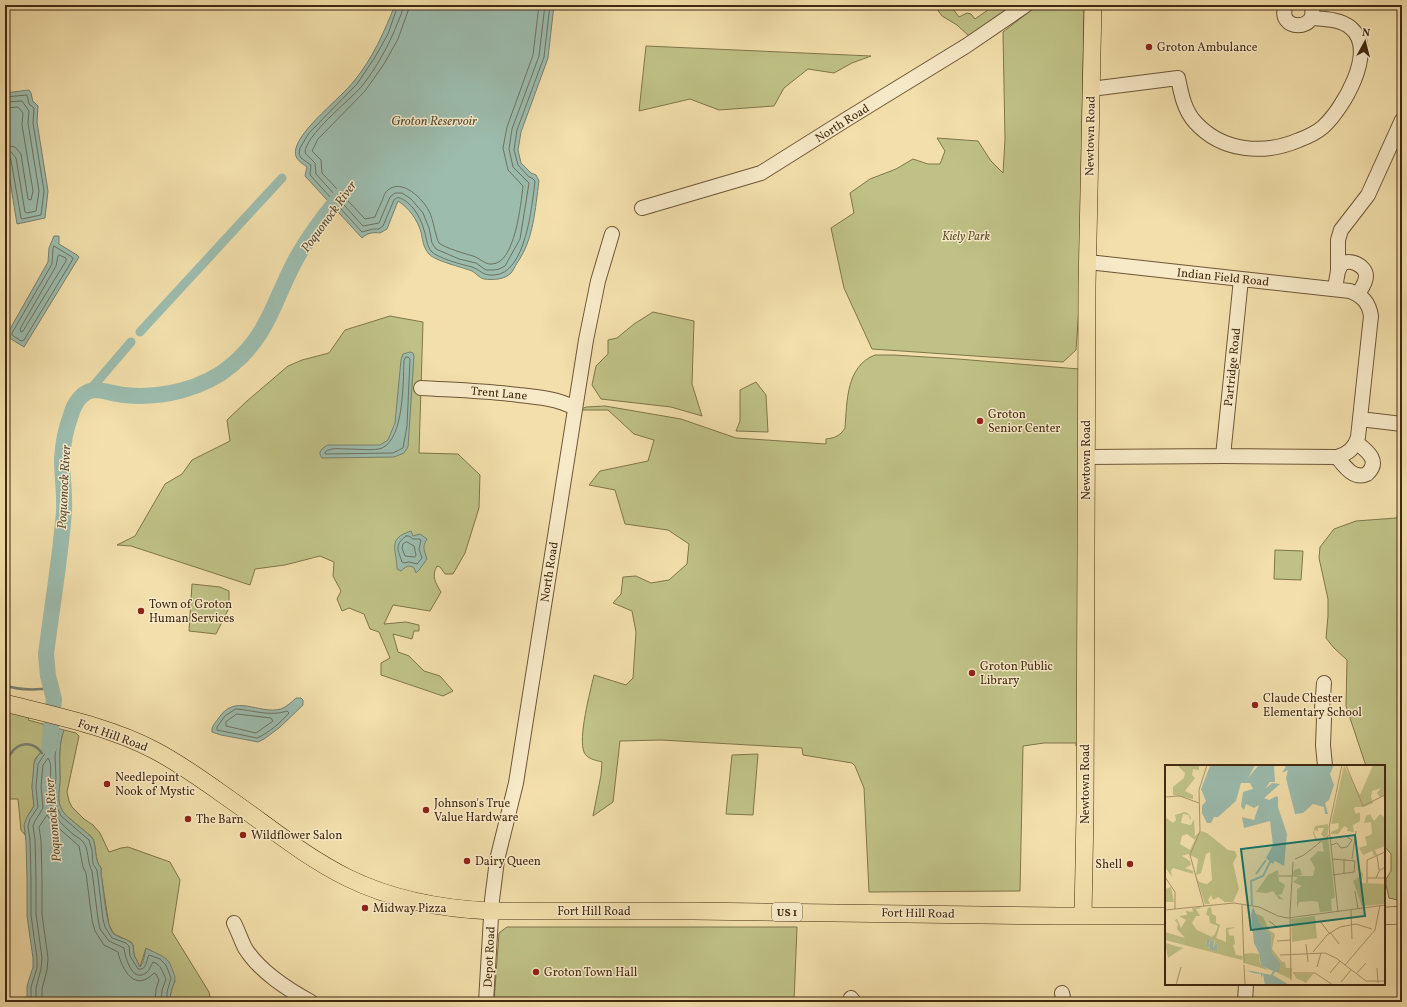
<svg xmlns="http://www.w3.org/2000/svg" width="1407" height="1007" viewBox="0 0 1407 1007" font-family="Vollkorn,serif">
<style>
.green{fill:#bfc186;stroke:#80754b}
.water{fill:#9cbcae;stroke:#78816f}
.lines{fill:none;stroke-linecap:round;stroke-linejoin:round}
.shore{stroke:#6f725f;stroke-width:1}
.stream{stroke:#78816f;stroke-width:2.5}
.canal{stroke:#9cbcae;stroke-width:9}
.river{stroke:#9cbcae;stroke-width:16}
.minor-casing{stroke:#6e5637;stroke-width:16}
.major-casing{stroke:#422910;stroke-width:18}
.minor{stroke:#f7eac8;stroke-width:14}
.major{stroke:#f2dfab;stroke-width:17}
.poi-dot{fill:#8f2418;stroke:#f7eac8;stroke-width:1.5}
.labels{text-anchor:middle;stroke-width:3;stroke-linejoin:round;paint-order:stroke}
.shield{fill:#f7eac8;stroke:#786347;stroke-width:1}
.shield-label{font-size:11px;font-weight:bold;fill:#422910}
.poi-label{font-size:12px;fill:#422910;stroke:#f7eac8;text-anchor:start}
.street-label{font-size:12px;fill:#422910;stroke:#f7eac8}
.park-label{font-size:12px;font-style:italic;fill:#614f2e;stroke:#f7eac8}
.water-label{font-size:13px;font-style:italic;fill:#584e38;stroke:#f7eac8}
.inset-river{fill:none;stroke:#9cbcae;stroke-width:2}
.inset-road{fill:none;stroke:#ac966d;stroke-width:1}
.view{fill:#0f766e;fill-opacity:0.15;stroke:#0f766e;stroke-width:2}
.inset-edge{fill:none;stroke:#422910;stroke-width:2}
</style>
<rect width="100%" height="100%" fill="#f2dfab"/>
<filter id="stains"><feTurbulence type="fractalNoise" baseFrequency=".005" numOctaves="4"/><feColorMatrix values="0 0 0 0 .2 0 0 0 0 .09 0 0 0 0 .02 0 0 0 .5 -.17"/></filter>
<radialGradient id="worn" r=".72"><stop offset=".6" stop-color="#630" stop-opacity="0"/><stop offset="1" stop-color="#630" stop-opacity=".3"/></radialGradient>
<!-- green -->
<path class="green" d="M934,5H950L959,17L967,13L971,14L975,19L995,5H1013L969,36L957,25L942,16Z
M1038,5H1084L1079,307L1076,350L1063,362L872,349L844,288L831,228L854,213L850,193L870,179L896,169L913,159L928,164H940L945,151L937,138L978,141L991,161L1003,173L1005,139L1003,32Z
M646,46L871,56L852,63L834,73L808,69L784,88L774,106L719,110L690,99L639,111Z
M653,312L694,321L692,384L702,416L671,407L601,399L592,385L596,366L608,354V340L617,338L634,324Z
M390,316L423,322L419,453L458,454L480,475L479,508L465,553L453,574H445L440,567L437,566C431,576 436,584 441,592L430,611L393,605L384,624L406,622L419,625V631H414L412,639L393,634L398,652L409,656L424,671L440,676L453,691L443,696L381,675V663L390,658L379,632L370,629L364,614L349,608L342,611L337,599L341,591L333,576L334,562L320,556L285,565L255,569L250,585L131,546L117,545L135,536L165,484L182,474L192,460L230,441L227,420L247,401L288,366L302,360L329,353L345,330Z
M875,355H894L958,359L1079,369L1078,743L1076,746V743H1044L1023,746L1020,891L869,892L864,788L855,766L852,763L803,755L802,748L661,740L620,741L613,802L593,816L601,775L602,762C595,760 587,759 584,752C578,738 590,692 594,675L626,685L633,678L636,632L632,611L613,603L621,594L623,577L636,576L651,583L669,580L687,564L689,544L668,530L625,524L615,490L589,485L600,471L648,461L654,440L634,434L608,410H579L586,407L605,406L681,419L736,438L826,444V439C835,438 840,436 845,428C847,402 846,366 875,355Z
M756,382L766,395L768,432L736,431L740,421V390Z
M1402,511V901L1389,898L1386,885V879L1391,871V854L1384,846V766H1366L1346,706L1347,660L1334,648L1326,638L1328,616V599L1319,558L1320,547L1334,529L1356,521L1396,518Z
M1275,550L1303,551L1301,580L1274,579Z
M192,584L220,587L229,591V608L216,634L189,631Z
M5,711L29,717L28,720L43,724L47,733L46,741L42,751L35,759L32,787L34,806C27,816 24,822 25,835L21,830L18,799H5Z
M64,730L76,733L79,736L67,792L69,801L72,807L84,819L93,825L100,833L109,852L121,848L128,847L170,862L180,880L172,932L209,992L211,1002H172C168,995 173,987 175,981L168,961L146,948L140,967L134,955L133,945L131,942L114,934L109,925L101,874V868C94,859 97,849 93,839C91,835 70,820 65,814C55,803 60,791 60,779C60,763 58,745 64,730Z
M758,754L753,815L726,814L732,755Z
M507,927H797L794,1002H494L499,933Z"/>
<!-- water -->
<path class="water" d="M395,5H554L548,58L521,132L518,150L521,163L531,173L536,175L539,181C535,209 534,239 517,263C515,266 513,271 511,273C504,280 493,280 484,279C479,278 476,273 472,271C462,267 435,261 429,254C423,247 423,241 421,232C417,219 409,208 398,201L387,229L380,233C373,232 367,233 362,238L305,176L307,167C300,162 293,158 296,148C302,127 340,99 354,81C373,58 384,32 395,5Z
M29,90L31,93L33,102H34L38,106L37,122L48,191L45,218L17,224L5,149V93Z
M54,236H59V244L77,255L79,257L24,347L6,336L48,262L49,248Z
M410,352L413,353L414,356L408,447L404,453L394,457L322,458C317,452 322,448 328,445H380L388,440L395,423L401,360L403,354Z
M411,531L413,536L420,534L427,539C422,547 424,550 427,559L419,570L416,573L414,568C409,564 405,567 401,571L397,569C397,550 386,539 411,531Z
M296,698H301L303,700V705L301,707L279,728L264,739L258,742L221,735L212,732C211,727 215,723 218,719C235,692 258,715 281,709C286,707 292,702 296,698Z
M43,724L64,730C58,745 60,763 60,779C60,791 55,803 65,814C70,820 91,835 93,839C97,849 94,860 101,868V874C104,888 105,926 114,934C120,939 128,938 133,945L134,955L140,967L143,962L146,948C154,953 164,955 169,962C170,963 174,974 175,977C175,986 167,994 172,1002H27V986L33,967V958L27,916V879L26,841L24,825L27,817L34,806L32,787L34,763C36,758 38,756 41,752C47,743 47,734 43,724Z"/>
<g class="lines">
<!-- shore -->
<path class="shore" d="M398,5L388,34L375,57L357,84L309,133L300,148L299,154L301,158L311,165L310,175L362,232L373,229H379L383,226L394,200C398,196 400,198 404,200C414,206 421,219 424,230C427,238 426,246 432,252C438,258 463,265 472,267C481,270 482,276 494,275C526,274 532,205 535,181L533,179L528,176L518,165L514,150L517,130L544,57L550,5
M403,5C403,11 400,17 398,22C389,45 377,67 362,86C349,101 305,135 305,153L315,163L316,174L363,226L379,223L390,197L395,193H402L411,199L423,213L429,228L432,243L436,249L459,259L476,263L486,270H494L499,269L505,266L520,239L529,183L513,167L509,149L512,129L539,56L545,5
M409,5L408,11L398,39L384,64L365,91L318,139L312,151L321,160L322,173L365,219L375,217C377,211 379,208 381,203C384,198 383,194 388,190C402,178 423,199 429,211C433,218 436,239 439,243C445,248 466,254 473,256C480,258 485,265 492,264C515,264 521,203 523,186L508,170L503,148L507,127L533,55L539,5
M5,97L27,95L29,104L34,108L33,123L44,191L41,215L22,219L21,218L11,160L9,157L5,156
M5,102L22,101L29,111L28,123L39,191L36,211L27,213L25,212L16,158L11,152L5,151
M5,108L18,107L23,113L22,125L33,191L31,200L28,199L21,154L15,147L5,145
M54,246L72,257L73,259L24,340L21,341L12,335V333L52,264L53,249Z
M59,255L66,258V261L23,331L21,332L20,329L56,266L58,256Z
M406,357H408L410,359L407,426L403,448L393,453L325,454V452C331,447 341,449 348,449C357,449 376,451 382,448C404,438 403,383 404,361Z
M406,536H409L413,539H419L421,540L419,549L422,558L417,564L409,562L404,563L402,562C398,550 394,545 406,536Z
M407,542L414,546L416,555L415,557L405,556L402,548L403,544Z
M236,709C253,710 270,717 287,711L289,713C281,722 269,733 257,738L217,730V727L225,716Z
M237,714L271,718L273,721L256,733L226,726V722Z
M31,1002V987L37,968V958L31,915V879L30,840L28,826L30,819L38,807L36,787L38,764L46,752L50,742L51,732L53,731L57,732L58,734L55,756L56,778L54,795L56,805L61,816L89,840L92,850L93,864L97,870L103,919L105,927L112,938L126,943L129,946L130,956L138,969C147,971 146,960 149,955L160,959L166,965L171,978L167,992V1002
M36,1002V988L41,969L42,958L36,914V879L35,840L33,826L35,821L43,808L41,786L43,765L48,758C54,764 48,789 49,797C52,815 60,823 74,835C77,837 81,839 83,842C89,848 87,863 92,871L98,919L100,929L109,941L124,948C125,957 132,983 146,973C150,970 151,965 153,962C162,965 162,972 166,979L162,990L161,1002
M42,1002V989L47,970L48,958L42,914V879L41,840L39,827L47,815L54,824L79,846L83,867L86,873L92,920L95,931L104,945L118,952C122,970 135,993 154,973L156,974L159,980L156,989L155,1002"/>
<!-- stream -->
<path class="stream" d="M5,685C20,691 37,690 52,688
M5,756L10,755C18,741 33,741 42,753"/>
<!-- canal -->
<path class="canal" d="M140,332L282,178
M89,391L131,342"/>
<!-- river -->
<path class="river" d="M49,747L54,699L48,676L46,654C52,607 60,560 64,512C65,494 62,476 62,458C63,444 66,428 71,415C74,403 83,390 96,390C106,391 115,394 124,395C161,399 204,389 232,365C268,335 274,301 294,263C308,236 326,213 346,190"/>
<defs>
<path id="minor" d="M1286,5C1275,32 1321,32 1311,5
M1091,89L1178,78C1181,93 1184,110 1195,122C1222,152 1264,155 1299,140C1307,137 1316,133 1323,127C1342,110 1378,51 1351,28C1341,19 1324,19 1311,18
M642,208L761,173L847,119L966,46L1026,5
M1338,271C1339,269 1340,267 1341,265C1349,257 1366,266 1366,276C1366,283 1361,289 1358,294
M1335,288L1338,271V240L1341,230L1368,195L1402,120
M421,388C454,390 487,391 519,395C539,397 558,399 575,408
M1360,419L1402,424
M1223,456L1241,279
M1086,457L1223,456L1337,457C1348,454 1355,448 1358,437L1371,316C1369,303 1363,296 1350,291L1088,262
M1337,457C1345,467 1354,480 1367,474C1381,461 1367,451 1357,443
M1324,683L1322,709L1324,719L1323,745L1325,766
M234,923C238,931 241,940 245,948C260,972 287,989 311,1002
M1062,993L1064,1002
M851,998L854,1002
M486,1002L492,900L497,860L516,783L586,340L598,281L612,234
M1245,1002L1246,984"/>
<path id="major" d="M5,703C55,716 108,726 154,750C181,764 204,781 228,798C267,825 305,857 348,878C393,900 442,909 492,911H693L1059,916H1166
M1083,916L1085,813L1087,286L1093,5
M1384,916L1402,915"/>
</defs>
<!-- minor casing -->
<use href="#minor" class="minor-casing"/>
<!-- major casing -->
<use href="#major" class="major-casing"/>
<!-- minor -->
<use href="#minor" class="minor"/>
<!-- major -->
<use href="#major" class="major"/>
</g>
<!-- markers -->
<g class="poi-dot">
<circle cx="1149" cy="47" r="4"/>
<circle cx="980" cy="421" r="4"/>
<circle cx="141" cy="611" r="4"/>
<circle cx="972" cy="673" r="4"/>
<circle cx="1255" cy="705" r="4"/>
<circle cx="107" cy="784" r="4"/>
<circle cx="426" cy="810" r="4"/>
<circle cx="188" cy="819" r="4"/>
<circle cx="243" cy="835" r="4"/>
<circle cx="467" cy="861" r="4"/>
<circle cx="1130" cy="864" r="4"/>
<circle cx="365" cy="908" r="4"/>
<circle cx="536" cy="972" r="4"/>
</g>
<g class="labels">
<!-- shield labels -->
<rect class="shield" x="772" y="903" width="30" height="18" rx="3"/>
<g class="shield-label">
<text x="787" y="916">US 1</text>
</g>
<!-- poi labels -->
<g class="poi-label">
<text x="1157" y="51">Groton Ambulance</text>
<text x="988" y="418">Groton<tspan x="988" dy="14">Senior Center</tspan></text>
<text x="149" y="608">Town of Groton<tspan x="149" dy="14">Human Services</tspan></text>
<text x="980" y="670">Groton Public<tspan x="980" dy="14">Library</tspan></text>
<text x="1263" y="702">Claude Chester<tspan x="1263" dy="14">Elementary School</tspan></text>
<text x="115" y="781">Needlepoint<tspan x="115" dy="14">Nook of Mystic</tspan></text>
<text x="434" y="807">Johnson's True<tspan x="434" dy="14">Value Hardware</tspan></text>
<text x="196" y="823">The Barn</text>
<text x="251" y="839">Wildflower Salon</text>
<text x="475" y="865">Dairy Queen</text>
<text x="1122" y="868" text-anchor="end">Shell</text>
<text x="373" y="912">Midway Pizza</text>
<text x="544" y="976">Groton Town Hall</text>
</g>
<!-- street labels -->
<g class="street-label">
<text transform="translate(842 123) rotate(-32)" y="4">North Road</text>
<text transform="translate(1090 136) rotate(-89)" y="4">Newtown Road</text>
<text transform="translate(1223 277) rotate(6)" y="4">Indian Field Road</text>
<text transform="translate(1232 367) rotate(-84)" y="4">Partridge Road</text>
<text transform="translate(499 393) rotate(5)" y="4">Trent Lane</text>
<text transform="translate(1086 460) rotate(-90)" y="4">Newtown Road</text>
<text transform="translate(549 572) rotate(-81)" y="4">North Road</text>
<text transform="translate(113 735) rotate(20)" y="4">Fort Hill Road</text>
<text transform="translate(1085 784) rotate(-90)" y="4">Newtown Road</text>
<text x="594" y="915">Fort Hill Road</text>
<text transform="translate(918 913) rotate(1)" y="4">Fort Hill Road</text>
<text transform="translate(489 957) rotate(-87)" y="4">Depot Road</text>
</g>
<!-- park labels -->
<g class="park-label">
<text x="966" y="240">Kiely Park</text>
</g>
<!-- water labels -->
<g class="water-label">
<text x="434" y="125">Groton Reservoir</text>
<text transform="translate(328 216) rotate(-54)" y="5">Poquonock River</text>
<text transform="translate(63 487) rotate(-87)" y="5">Poquonock River</text>
<text transform="translate(52 820) rotate(-95)" y="5">Poquonock River</text>
</g>
</g>
<!-- overview -->
<g transform="translate(1165 765)">
<rect width="220" height="220" fill="#f2dfab"/>
<path d="M12,0H34V5L28,4L27,10L30,13L20,26L28,30V34L8,30V22L19,13L20,8ZM179,0L195,30L208,0H220V31L215,32L212,28L216,23L207,26L206,32L208,38L199,42H190L189,44L191,49L194,47L195,49V56L188,60L189,67L182,66L183,63L179,61L173,69H166V67L173,64L174,58L166,59ZM20,47L24,49L26,53L25,55L24,50L18,49L16,58L26,60L29,54L30,71L36,66L42,68L63,85L70,86L72,91L68,98L74,124L68,137H60L53,132L48,135L46,130L43,135L45,139H40L31,111L34,117L42,119L47,115L45,87L41,89L36,108L31,110L33,94L23,89L17,91L25,96L26,100L20,103L28,106V109L8,103L6,106L7,112L0,102V52L8,58L11,55L10,50ZM22,69L30,75L25,85L15,79L17,71ZM205,49L209,56L215,49L220,53V81L210,85L212,90L209,91L207,86L198,90L194,83L202,80L200,72L207,69L206,57L199,58L201,51ZM163,59V69L159,73L156,69L159,63H153V66L149,65L150,71L153,75L158,74L155,77L150,75L148,68L150,61ZM163,71L170,133L166,134L167,146L155,147L153,137L148,136L134,137L132,144V124L137,121L128,117L133,113L127,111L129,105L135,103L137,110L131,111H148L150,103L145,94L153,86L159,87L157,76ZM113,105L114,116L120,120L117,129L113,130L119,135L114,134L108,126L102,128L91,127L103,110ZM196,106L198,110L196,118L220,119V139L197,141L188,116L194,112ZM6,122L9,137H1L0,140V124ZM34,142L37,143L31,144L35,151H31L27,158L32,165L47,172L50,169L53,161L45,158L44,151L41,150L43,143L46,142L47,149L51,151V158L55,160L51,173L61,177V163L71,162L63,165L64,170L69,171L70,179L68,180L71,190L78,191L77,195L0,175V167L20,173L12,164L13,159L10,155L12,154L16,163L21,155L14,151L22,150L21,146L28,147L27,143ZM42,173L45,174V180L47,175L50,176L48,183L53,177L52,186L45,185L44,181L41,183ZM88,142L90,148L98,152L104,165L110,169L107,184L117,197H120L121,203H127L126,214L110,207L113,208L116,199L107,188L106,169L94,157L89,148ZM150,151L152,173L127,177L126,154ZM0,178L18,183L3,193ZM86,188L94,189L95,199L103,205L79,198V189ZM129,209H148L141,218L131,213Z" fill="#bfc186" fill-rule="evenodd"/>
<path d="M90,0L83,13L93,1L109,0L110,17H105L100,24L107,18L115,19L99,33L104,35L112,31L113,33V42L122,69L119,101L110,96L108,99L101,93L108,80L105,56L79,63L77,52L89,55L94,40L89,43L81,39L79,45L76,41L78,27L88,24L85,18H76L71,36L53,52H49L46,58H42L37,48V41L41,36L36,24L45,1ZM117,0L120,3L121,0H169L165,9L169,20L164,35L160,38L163,49H160L159,42L148,39L138,48L130,49L121,13L123,5L117,8L120,3ZM88,142L94,157L106,169L107,188L116,199L114,207H110L108,210L124,220H100L98,209L96,213V209L88,208L81,205L106,210L108,206L96,201L94,188L89,178L86,150ZM42,173L45,174L44,180L47,175L49,176L48,183L53,177L52,186L45,185L44,181L41,183Z" fill="#9cbcae"/>
<path class="inset-river" d="M91,109L101,95M87,140L86,116L98,111L106,95"/>
<path class="inset-road" d="M181,0L198,41L220,30M0,32L15,31L34,38M166,80L172,78L176,83L182,82L187,75L182,72M212,91L214,105M130,94L139,90L164,70M167,94L190,96L189,107L168,110M179,94V108M187,94L191,66M114,111H127M0,112L10,127V144M202,113H220M211,113L214,106L220,102M202,118V95L220,87M190,126L193,144M77,140L79,198M39,141L25,90L35,66L34,25L42,0M0,145L69,138L94,142L113,151L123,153L220,140M186,145L187,174M173,147L164,62L177,0M104,156L112,162L125,161M155,156L164,168M165,167L174,179M112,176L126,175M141,179L143,197M148,187L162,170L175,162L191,159L207,164M115,190L160,188L171,193L201,216H220M79,200L80,220M180,200L210,165L215,140M152,202L156,188M212,203L213,218M128,208H150L168,220M165,208L175,196M191,209L201,198M126,215L125,148L128,97M176,217L186,205M11,220L16,202"/>
<path class="view" d="M190,70L200,151L86,165L76,84Z"/>
<rect width="220" height="220" class="inset-edge"/>
</g>
<!-- margin -->
<rect width="1407" height="1007" fill="none" stroke="#f2dfab" stroke-width="20"/>
<rect x="6" y="6" width="1395" height="995" fill="none" stroke="#422910" stroke-width="2"/>
<rect x="10" y="10" width="1387" height="987" fill="none" stroke="#422910"/>
<!-- north arrow -->
<g transform="translate(1365 42) rotate(7)" stroke="#f7eac8" stroke-width="3" paint-order="stroke">
<path d="M0-3L7 15L0 10L-7 15Z" fill="#422910"/>
<text y="-6" font-size="11" font-weight="bold" text-anchor="middle" fill="#422910">N</text>
</g>
<rect width="100%" height="100%" filter="url(#stains)"/>
<rect width="100%" height="100%" fill="url(#worn)"/>
</svg>
